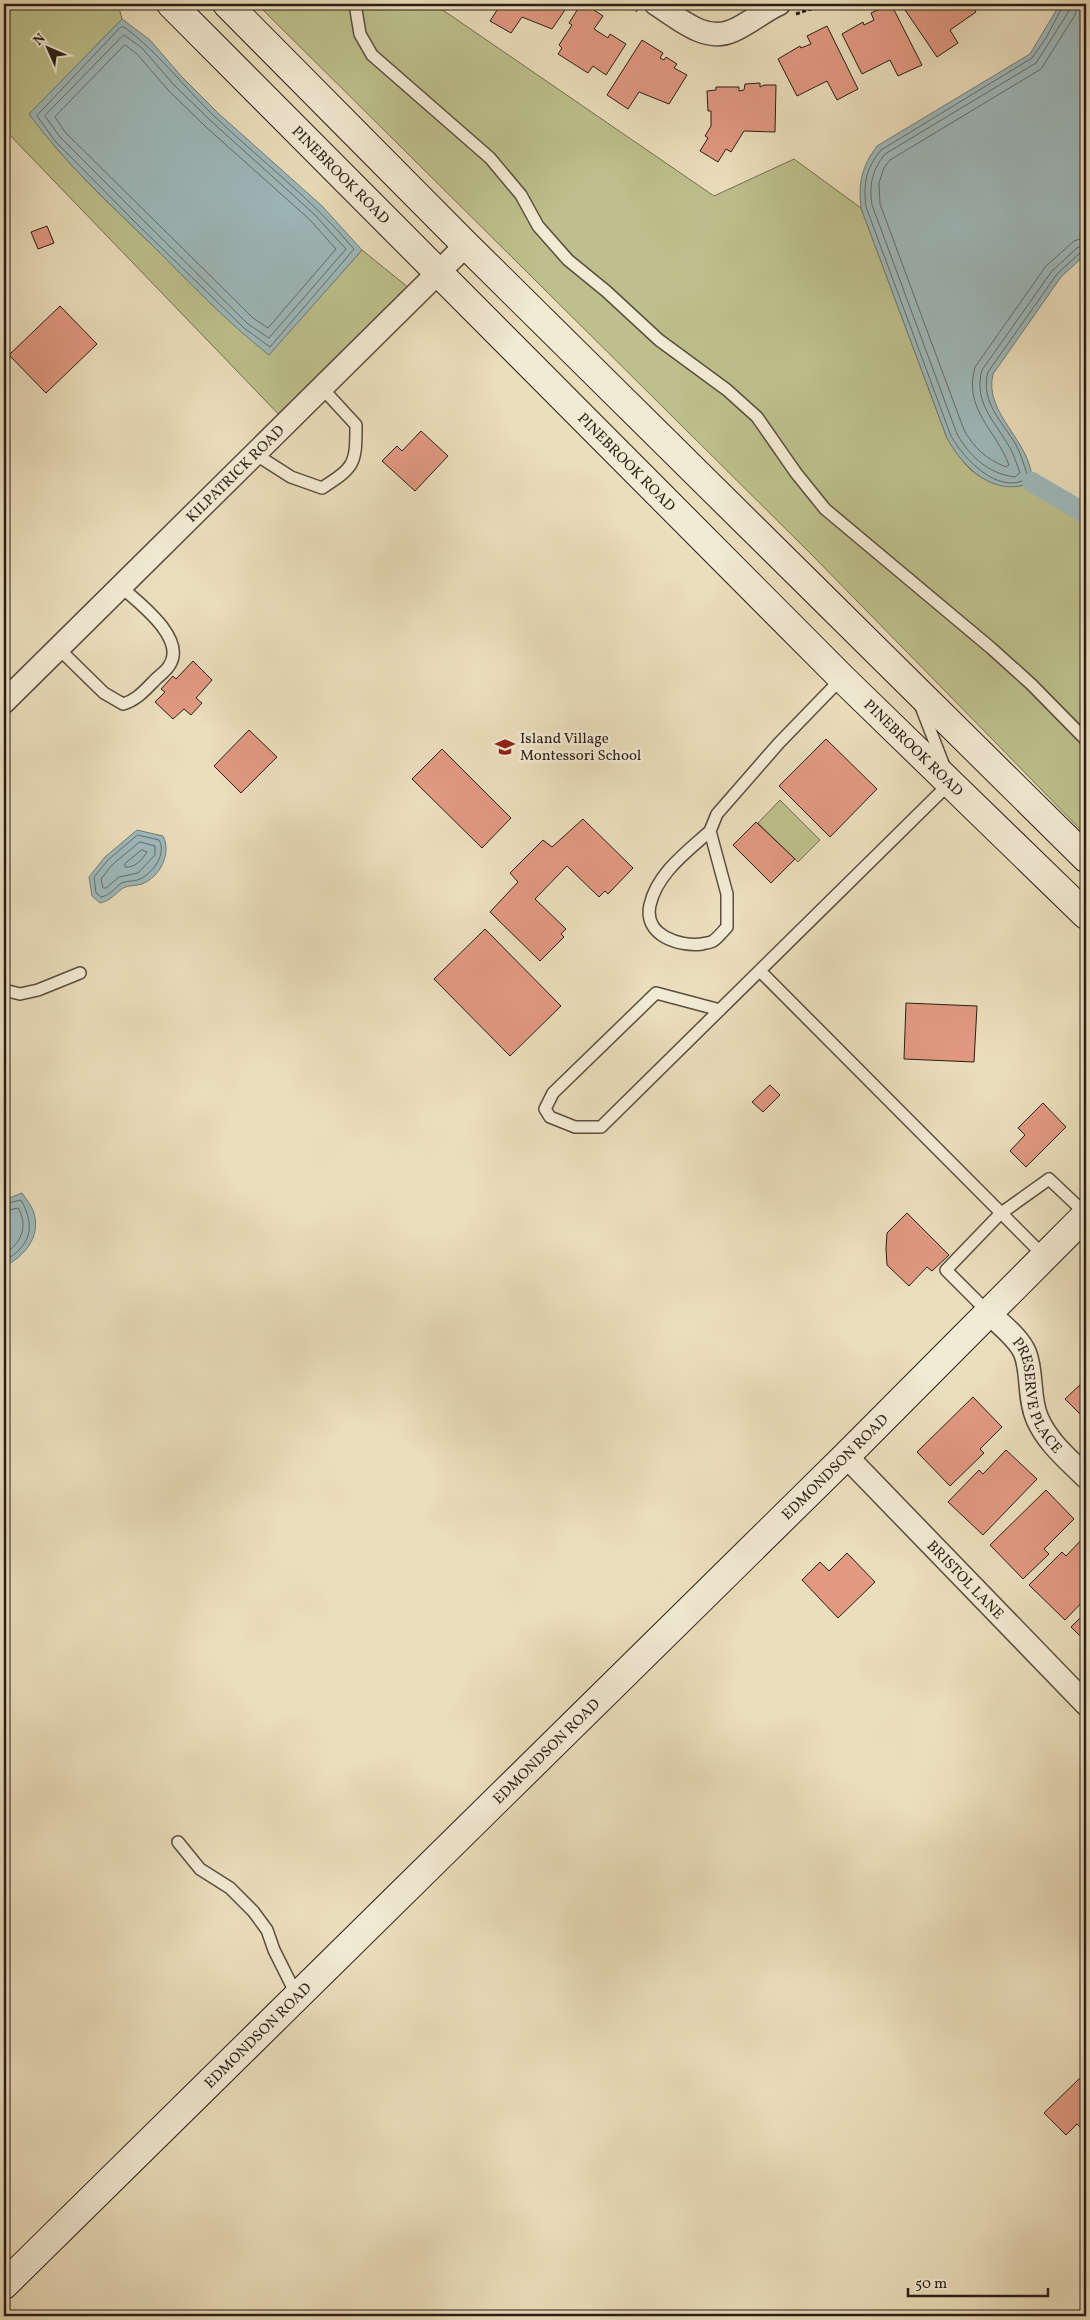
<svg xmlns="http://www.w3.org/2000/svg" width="1090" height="2320" viewBox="0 0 1090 2320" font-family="Vollkorn,serif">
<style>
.green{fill:#bdc08c;stroke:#736f50}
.water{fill:#9eb9bb;stroke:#6f7b79}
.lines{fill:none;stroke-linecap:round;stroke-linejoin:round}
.shore{stroke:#646c68;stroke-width:1}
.canal{stroke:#9eb9bb;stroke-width:20}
.building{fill:#e19982;stroke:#291e15}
.lane-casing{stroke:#5a4e3f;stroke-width:14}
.street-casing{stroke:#5a4e3f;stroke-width:25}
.secondary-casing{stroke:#291e15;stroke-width:30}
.path{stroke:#291e15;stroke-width:3;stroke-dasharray:4 2.5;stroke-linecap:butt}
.lane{stroke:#f2ead3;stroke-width:11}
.street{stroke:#f2ead3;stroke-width:22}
.secondary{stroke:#f2ead3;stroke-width:28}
.labels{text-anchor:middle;stroke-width:5;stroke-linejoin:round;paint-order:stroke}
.street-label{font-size:15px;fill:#291e15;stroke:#f2ead3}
.poi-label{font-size:15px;fill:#291e15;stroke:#f2ead3;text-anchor:start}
</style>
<rect width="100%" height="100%" fill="#ebdebc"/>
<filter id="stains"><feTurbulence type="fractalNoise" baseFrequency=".004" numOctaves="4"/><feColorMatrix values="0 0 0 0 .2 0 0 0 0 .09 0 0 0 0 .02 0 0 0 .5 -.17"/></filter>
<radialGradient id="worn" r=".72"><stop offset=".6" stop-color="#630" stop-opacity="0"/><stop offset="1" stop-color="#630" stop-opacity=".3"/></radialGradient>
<!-- green -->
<path class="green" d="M4,4H118L122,19L30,114C64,163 109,203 152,245C190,283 227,321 269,354L362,250L409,288L288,424L4,129Z
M257,4H434L714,196L794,159L861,208L947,438C954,448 961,461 970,469C987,484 1011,492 1032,482L1086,514V835L813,556Z
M780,800L820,840L798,862L758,823Z"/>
<!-- water -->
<path class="water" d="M1060,4H1086V254L1061,277L993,374C983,414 1033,442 1032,482C996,499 963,468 947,438L861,208C858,183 862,166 877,146L1030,54Z
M122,19L150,40L182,77L218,113L322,206L362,250L269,355C227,322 190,283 152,245C109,203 64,162 29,114Z
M137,830L163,836C172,853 160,877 142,884C136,886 128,885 123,888C115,894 110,901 100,903L92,896L89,877L105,857Z
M22,1193C26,1199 32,1206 34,1213C41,1238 24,1256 4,1267V1200Z"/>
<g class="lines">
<!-- shore -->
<path class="shore" d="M1064,4L1046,38L1032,58L881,150C866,168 863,184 866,207L951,436C964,459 998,495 1026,479L1027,474C1024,465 1021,454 1016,445C1002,421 980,402 988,372L1057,274L1081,252L1086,251
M1070,4L1069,11L1036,63L885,154C872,170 869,185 872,205L957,434C969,456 989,474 1015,477L1020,473C1017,465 1014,455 1010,448C995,421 973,403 982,370L1052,271L1077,248L1086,245
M1078,4L1075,15L1041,69L890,160L884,168L879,183L880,204L964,430C974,448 986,459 1006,467L1009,465C996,430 963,409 975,367L1046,266L1074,241L1086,237
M121,27H124C158,52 183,86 213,115C260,160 312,199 354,249L270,347L244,328L137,224L55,141L37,116Z
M124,35L142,48L174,85L211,121L314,214L346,249L269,338L248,324L142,219L60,137L45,116Z
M125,45L137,54L168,90L206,127L309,219L336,249L268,328L253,318L65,132L55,117Z
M138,835L159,840C167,854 153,873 140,879C134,882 126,880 120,884C114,889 109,896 101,897L96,893L94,877L108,860Z
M140,842L155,846V855L138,873L119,877L106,888H103L101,879L112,865Z
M142,850L147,852C142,860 135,868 125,867V864Z
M4,1204L21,1200C36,1227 31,1246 4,1261
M4,1211L18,1208C29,1226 21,1244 4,1254"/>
<!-- canal -->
<path class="canal" d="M1032,482L1086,514"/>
</g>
<!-- building -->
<path class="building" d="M501,4H569L552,29L522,17L511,33L490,21Z
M581,4H585L603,16L594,29L608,38L610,34L626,44L606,75L593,66L588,73L558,54L562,48L559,45L572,25L569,23Z
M891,4L922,65L898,76L890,60L862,74L842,34L863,22L864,25L874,20L871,13Z
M901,4H971L976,12L950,30L958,43L937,57Z
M827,26L858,89L837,100L827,81L797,96L778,59L800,46L801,48L811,44L807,36Z
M642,40L663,53L660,58L664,60L666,57L677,64L674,68L687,75L669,104L639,92L628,109L607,95Z
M760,83V87L764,85H776L775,132L744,131L731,152L726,149L718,162L700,151L708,138L705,136L711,126V111H708L707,91L716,90V87H739V91L744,90L745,84Z
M47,226L54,243L38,249L31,232Z
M60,306L97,344L46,393L9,355Z
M421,431L448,456L415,491L382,461L397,446L402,451Z
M193,661L212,680L196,698L202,703L191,715L184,709L173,719L155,702L165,692L161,689L173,676L176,679Z
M249,730L277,757L241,793L214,766Z
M826,739L877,789L830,837L779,786Z
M442,749L511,818L482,848L412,779Z
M583,819L633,868L608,894L605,891L599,897L567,866L535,899L566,929L561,934L564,937L540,961L490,912L518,882L510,873L543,840L552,847Z
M756,822L795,859L771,883L733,845Z
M485,929L561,1006L510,1056L434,979Z
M906,1003L977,1006L974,1062L904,1059Z
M770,1085L780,1095L763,1112L752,1102Z
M1043,1103L1066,1127L1026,1167L1010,1151L1025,1135L1018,1128Z
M907,1213L949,1255L932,1271L927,1267L909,1286L887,1265L886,1249L887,1233Z
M1082,1383L1086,1388V1414L1083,1417L1065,1399Z
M973,1397L1002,1427L980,1449L984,1453L950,1486L917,1452Z
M1006,1450L1037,1479L983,1535L948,1502L979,1470L983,1474Z
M1046,1490L1074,1519L1044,1549L1049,1554L1023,1579L990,1545Z
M1086,1535V1598L1065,1620L1029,1585L1062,1552L1066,1556Z
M847,1553L875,1582L838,1618L802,1580L820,1562L829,1571Z
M1086,1612V1642L1071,1627Z
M1081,2077L1086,2082V2133L1077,2124L1066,2135L1044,2113Z"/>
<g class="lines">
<defs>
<path id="lane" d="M355,4L360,34L372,55L490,158L521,195L538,226L568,260L606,291L659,340L727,390L757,417L796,473L825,509L991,648L1031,684L1086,740
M255,454L291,477L322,488C355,467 356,464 356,425L322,388
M58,648L104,693L123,704C137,700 145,690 156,679C160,675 166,671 169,666C188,639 138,602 121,587
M920,704L944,766
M710,831C688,851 657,873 650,905C643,935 679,947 702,944C705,943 710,943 713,941C718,938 723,931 727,927V894L710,831L717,814L779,743L842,678
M760,971L1045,1257
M4,990L20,994L38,990L80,973
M720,1010L656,993L553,1093L545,1109L550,1117L575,1127H601L950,783
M989,1313L946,1270L1000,1214L1049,1179L1086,1214
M178,1842L200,1869L230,1888L253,1911L267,1930L274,1950L297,1996"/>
<g id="street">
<path d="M656,4C678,18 705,43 732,31C749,24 763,11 779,4"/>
<path id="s1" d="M4,702L466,245"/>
<path id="s2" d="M989,1313C1001,1325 1019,1338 1025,1353C1033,1373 1028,1397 1037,1418C1047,1442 1068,1459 1086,1477"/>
<path id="s3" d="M846,1456L1086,1704"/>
</g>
<g id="secondary">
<path id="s4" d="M171,4L842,678L1086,915"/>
<path d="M227,4L466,245L1086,858"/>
<path id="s5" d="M4,2285L846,1456L1086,1215"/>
</g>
</defs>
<!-- lane casing -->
<use href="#lane" class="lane-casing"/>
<!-- street casing -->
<use href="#street" class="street-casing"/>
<!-- secondary casing -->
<use href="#secondary" class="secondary-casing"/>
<!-- path -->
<path class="path" d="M625,4L637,11
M796,14L826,4"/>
<!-- lane -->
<use href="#lane" class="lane"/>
<!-- street -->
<use href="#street" class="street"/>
<!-- secondary -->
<use href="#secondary" class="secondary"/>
</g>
<!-- icons -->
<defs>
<symbol id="school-bare" viewBox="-9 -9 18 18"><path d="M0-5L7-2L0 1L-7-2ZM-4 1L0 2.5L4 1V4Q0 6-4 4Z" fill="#8f2418" stroke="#f2ead3" stroke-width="2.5" paint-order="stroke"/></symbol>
</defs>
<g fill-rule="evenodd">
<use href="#school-bare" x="491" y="733" width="28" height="28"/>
</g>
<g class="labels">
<!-- street labels -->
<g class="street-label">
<text dy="5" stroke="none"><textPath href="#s4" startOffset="241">PINEBROOK ROAD</textPath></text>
<text dy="5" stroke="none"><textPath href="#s4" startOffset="646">PINEBROOK ROAD</textPath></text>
<text dy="5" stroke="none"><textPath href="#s1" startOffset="325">KILPATRICK ROAD</textPath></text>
<text dy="5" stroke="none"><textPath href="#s4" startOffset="1051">PINEBROOK ROAD</textPath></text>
<text dy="5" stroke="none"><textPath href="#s2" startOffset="99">PRESERVE PLACE</textPath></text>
<text dy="5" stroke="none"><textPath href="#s5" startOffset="1166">EDMONDSON ROAD</textPath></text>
<text dy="5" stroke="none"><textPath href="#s3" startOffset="172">BRISTOL LANE</textPath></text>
<text dy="5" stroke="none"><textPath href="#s5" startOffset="761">EDMONDSON ROAD</textPath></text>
<text dy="5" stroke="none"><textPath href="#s5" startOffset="356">EDMONDSON ROAD</textPath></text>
</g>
<!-- poi labels -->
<g class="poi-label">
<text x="520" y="743">Island Village<tspan x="520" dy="17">Montessori School</tspan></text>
</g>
</g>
<!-- margin -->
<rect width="1090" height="2320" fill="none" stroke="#ebdebc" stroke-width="20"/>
<rect x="5" y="5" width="1080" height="2310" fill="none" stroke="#291e15" stroke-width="2.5"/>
<rect x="10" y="10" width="1070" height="2300" fill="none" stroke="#291e15"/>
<!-- north arrow -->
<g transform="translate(48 48) rotate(315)" stroke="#f2ead3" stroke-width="4" paint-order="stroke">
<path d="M0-4L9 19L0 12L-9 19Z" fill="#291e15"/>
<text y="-8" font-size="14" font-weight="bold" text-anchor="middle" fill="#291e15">N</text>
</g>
<!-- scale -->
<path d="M908 2288v8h140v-8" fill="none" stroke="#291e15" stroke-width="2.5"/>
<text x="915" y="2288" font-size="15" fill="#291e15" stroke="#f2ead3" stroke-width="4" paint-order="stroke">50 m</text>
<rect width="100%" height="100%" filter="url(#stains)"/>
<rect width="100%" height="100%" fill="url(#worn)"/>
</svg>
